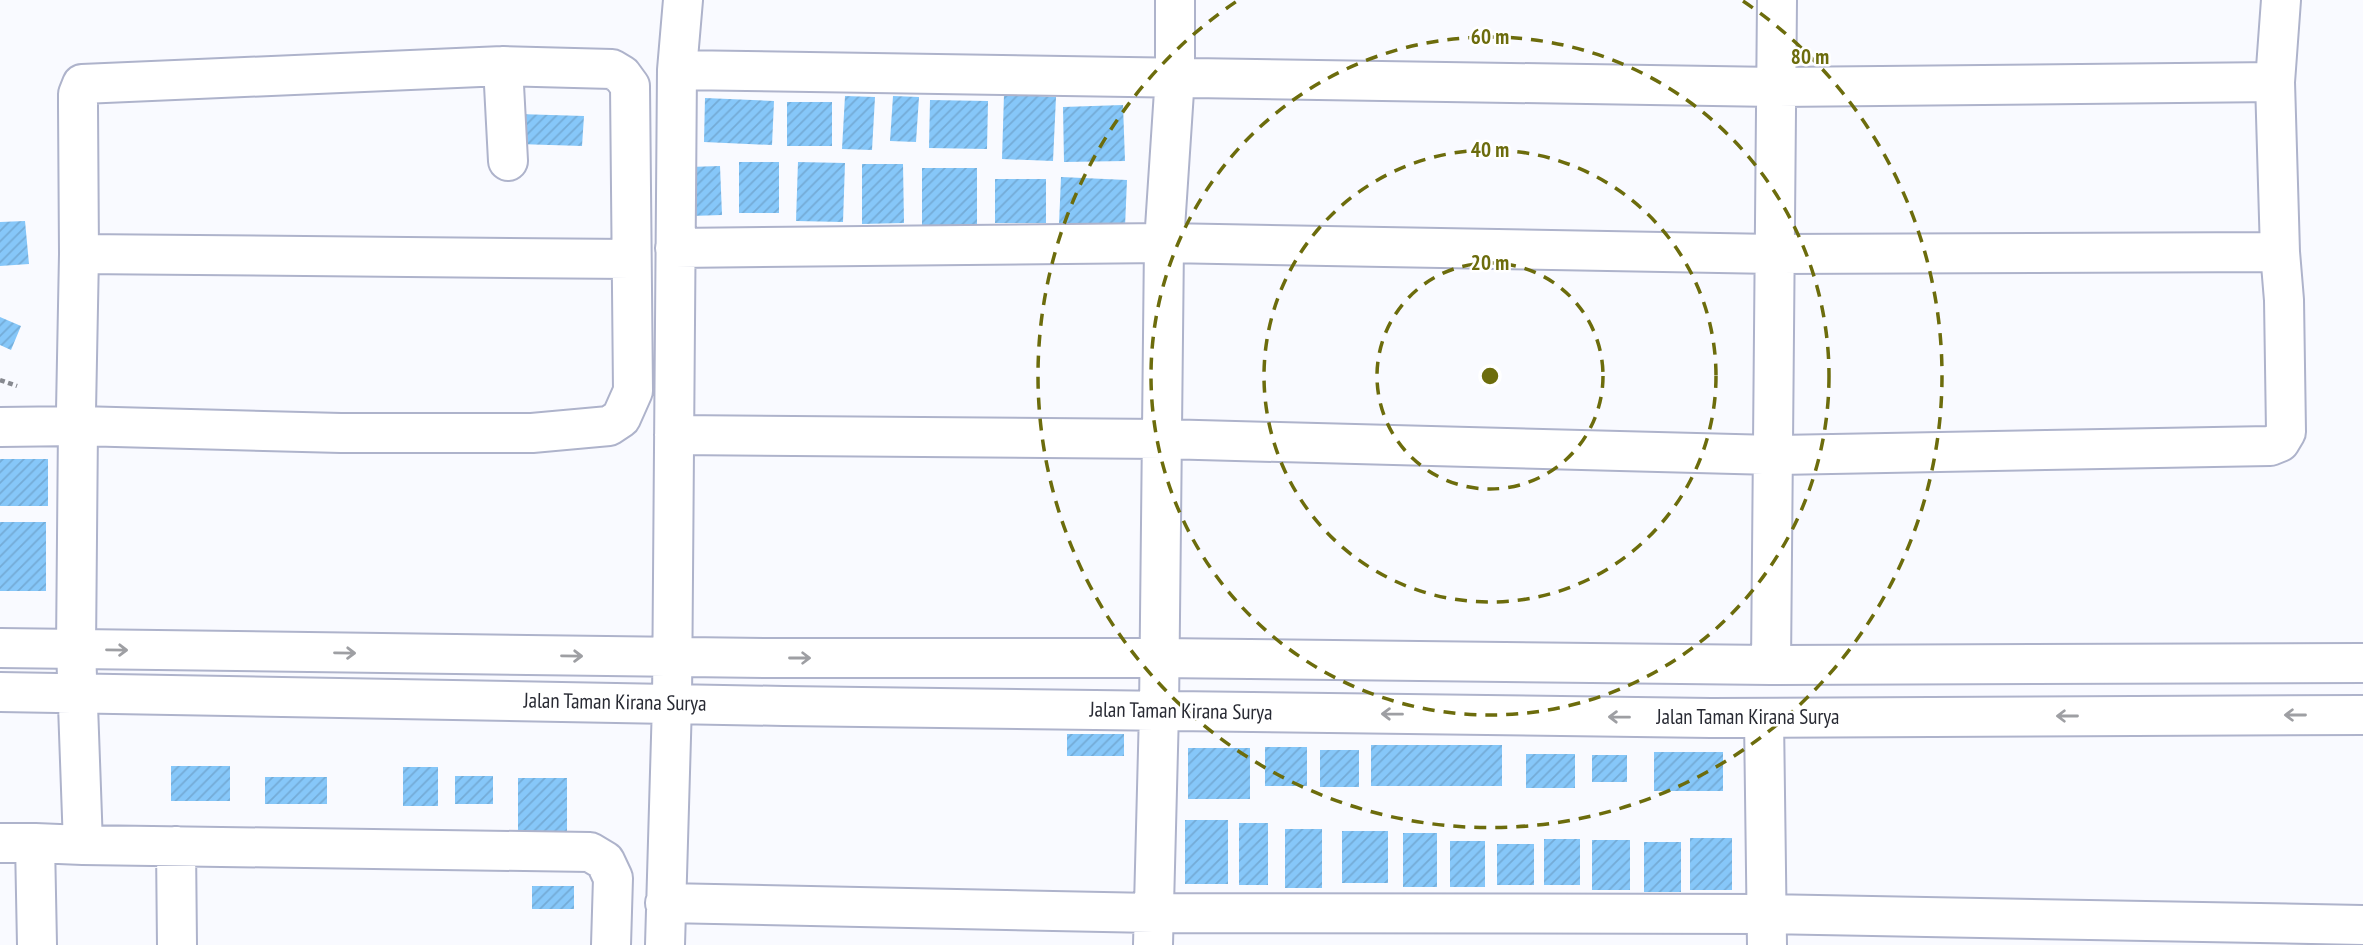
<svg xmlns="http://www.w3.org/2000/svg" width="2363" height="945" viewBox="0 0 2363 945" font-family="'PT Sans Narrow',sans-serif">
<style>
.building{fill:url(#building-hatch)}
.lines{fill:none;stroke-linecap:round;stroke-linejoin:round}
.minor-casing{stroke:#aeb3cb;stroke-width:42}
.path{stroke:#878990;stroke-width:4.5;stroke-dasharray:5 3.5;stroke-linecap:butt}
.minor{stroke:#fff;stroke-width:38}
.oneway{stroke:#9e9fa3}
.ring{fill:none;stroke:#6c6c0c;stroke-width:3.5;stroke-dasharray:12 9}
.labels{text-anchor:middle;stroke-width:5;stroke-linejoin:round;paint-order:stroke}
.street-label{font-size:21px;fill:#282a33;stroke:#fff}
.centre{fill:#6c6c0c;stroke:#fff;stroke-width:3.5}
.ring-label{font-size:21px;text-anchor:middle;font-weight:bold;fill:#6c6c0c;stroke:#fff;stroke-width:5;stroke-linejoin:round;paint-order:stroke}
</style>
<defs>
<pattern id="building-hatch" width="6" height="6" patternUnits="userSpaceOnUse" patternTransform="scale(1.75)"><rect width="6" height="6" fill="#86c7f9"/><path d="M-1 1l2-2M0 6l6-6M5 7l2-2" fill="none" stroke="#74abd6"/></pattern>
</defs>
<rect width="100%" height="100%" fill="#f9faff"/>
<!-- building -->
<path class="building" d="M1004,94L1056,97L1053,161L1002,159Z
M845,96L875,97L872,150L842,149Z
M893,96L919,97L916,142L890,141Z
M705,98L774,101L772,145L704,142Z
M930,100L988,101L987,149L929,148Z
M787,102H832V146H787Z
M1123,105L1125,161L1064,162L1063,107Z
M518,114L584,116L582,146L518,144Z
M739,162H779V213H739Z
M798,162L845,163L843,222L796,221Z
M862,164H903L904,223L862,224Z
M720,166L722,215L690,216L689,167Z
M922,168H977V229H922Z
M1061,177L1127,180L1125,227L1059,225Z
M995,179H1046V223H995Z
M25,221L29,264L0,266V222Z
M0,317L21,326L11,350L0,345Z
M0,459H48V506H0Z
M0,522H46V591H0Z
M1067,734H1124V756H1067Z
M1371,745H1502V786H1371Z
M1265,747H1307V786H1265Z
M1188,748H1250V799H1188Z
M1320,750H1359V787H1320Z
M1654,752H1723V791H1654Z
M1526,754H1575V788H1526Z
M1592,755H1627V782H1592Z
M171,766H230V801H171Z
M403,767H438V806H403Z
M455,776H493V804H455Z
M265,777H327V804H265Z
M518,778H567V835H518Z
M1185,820H1228V884H1185Z
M1239,823H1268V885H1239Z
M1285,829H1322V888H1285Z
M1342,831H1388V883H1342Z
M1403,833H1437V887H1403Z
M1690,838H1732V890H1690Z
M1544,839H1580V885H1544Z
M1592,840H1630V890H1592Z
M1450,841H1485V887H1450Z
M1644,842H1681V892H1644Z
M1497,844H1534V885H1497Z
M532,886H574V909H532Z"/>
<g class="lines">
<defs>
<path id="minor" d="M503,66L508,161
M677,70L1776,87L2275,82
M675,248L1164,243L1774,254L2280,252
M79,254L630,259
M0,427L78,426L341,433H532L609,426L621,418L633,391L630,86L622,75L612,69L503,66L82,84L78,94V106L79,254L76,411L78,426L76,649L83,845L35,843L37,945
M674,435L1162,439L1773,455L2270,446L2280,442L2286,432L2284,300L2280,252L2275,82L2281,0
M0,648L766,658H1160L1771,665L2363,663
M1771,665L1777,0
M0,692L784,706L1711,718L2363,715
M1764,718L1767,945
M0,843H35
M83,845L590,852L605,861L613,878L611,945
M176,846L177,945
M665,903L1153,913L1766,914L2363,925
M665,945L672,703L677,70L683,0
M1153,945L1159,711L1164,243L1175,76V0"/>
</defs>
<!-- minor casing -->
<use href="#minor" class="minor-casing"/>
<!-- path -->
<path class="path" d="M0,380L17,386"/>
<!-- minor -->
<use href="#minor" class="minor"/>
</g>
<!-- one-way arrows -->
<defs><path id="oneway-shaft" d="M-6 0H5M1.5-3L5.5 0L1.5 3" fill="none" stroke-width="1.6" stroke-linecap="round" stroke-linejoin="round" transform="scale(1.75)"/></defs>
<g class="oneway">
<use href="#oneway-shaft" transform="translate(117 650) rotate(1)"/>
<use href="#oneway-shaft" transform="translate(345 653) rotate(1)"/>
<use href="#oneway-shaft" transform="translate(572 656) rotate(1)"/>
<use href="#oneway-shaft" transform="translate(800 658)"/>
<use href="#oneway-shaft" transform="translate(1392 714) rotate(-179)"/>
<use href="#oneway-shaft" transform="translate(2295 715) rotate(180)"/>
<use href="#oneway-shaft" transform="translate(2067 716) rotate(180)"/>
<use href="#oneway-shaft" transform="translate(1619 717) rotate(-179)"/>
</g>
<!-- distance rings -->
<g class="ring">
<circle cx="1490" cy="376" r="113"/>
<circle cx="1490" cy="376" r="226"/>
<circle cx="1490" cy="376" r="339"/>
<path d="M1743 1A452 452 0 1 1 1237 1"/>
</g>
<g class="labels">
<!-- street labels -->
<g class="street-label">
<text transform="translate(615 702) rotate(1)" y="7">Jalan Taman Kirana Surya</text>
<text transform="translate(1181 711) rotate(1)" y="7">Jalan Taman Kirana Surya</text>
<text x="1748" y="724">Jalan Taman Kirana Surya</text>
</g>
</g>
<circle cx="1490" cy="376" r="10" class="centre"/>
<g class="ring-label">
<text x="1490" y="44">60 m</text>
<text x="1810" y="64">80 m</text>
<text x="1490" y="157">40 m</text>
<text x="1490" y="270">20 m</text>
</g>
</svg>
